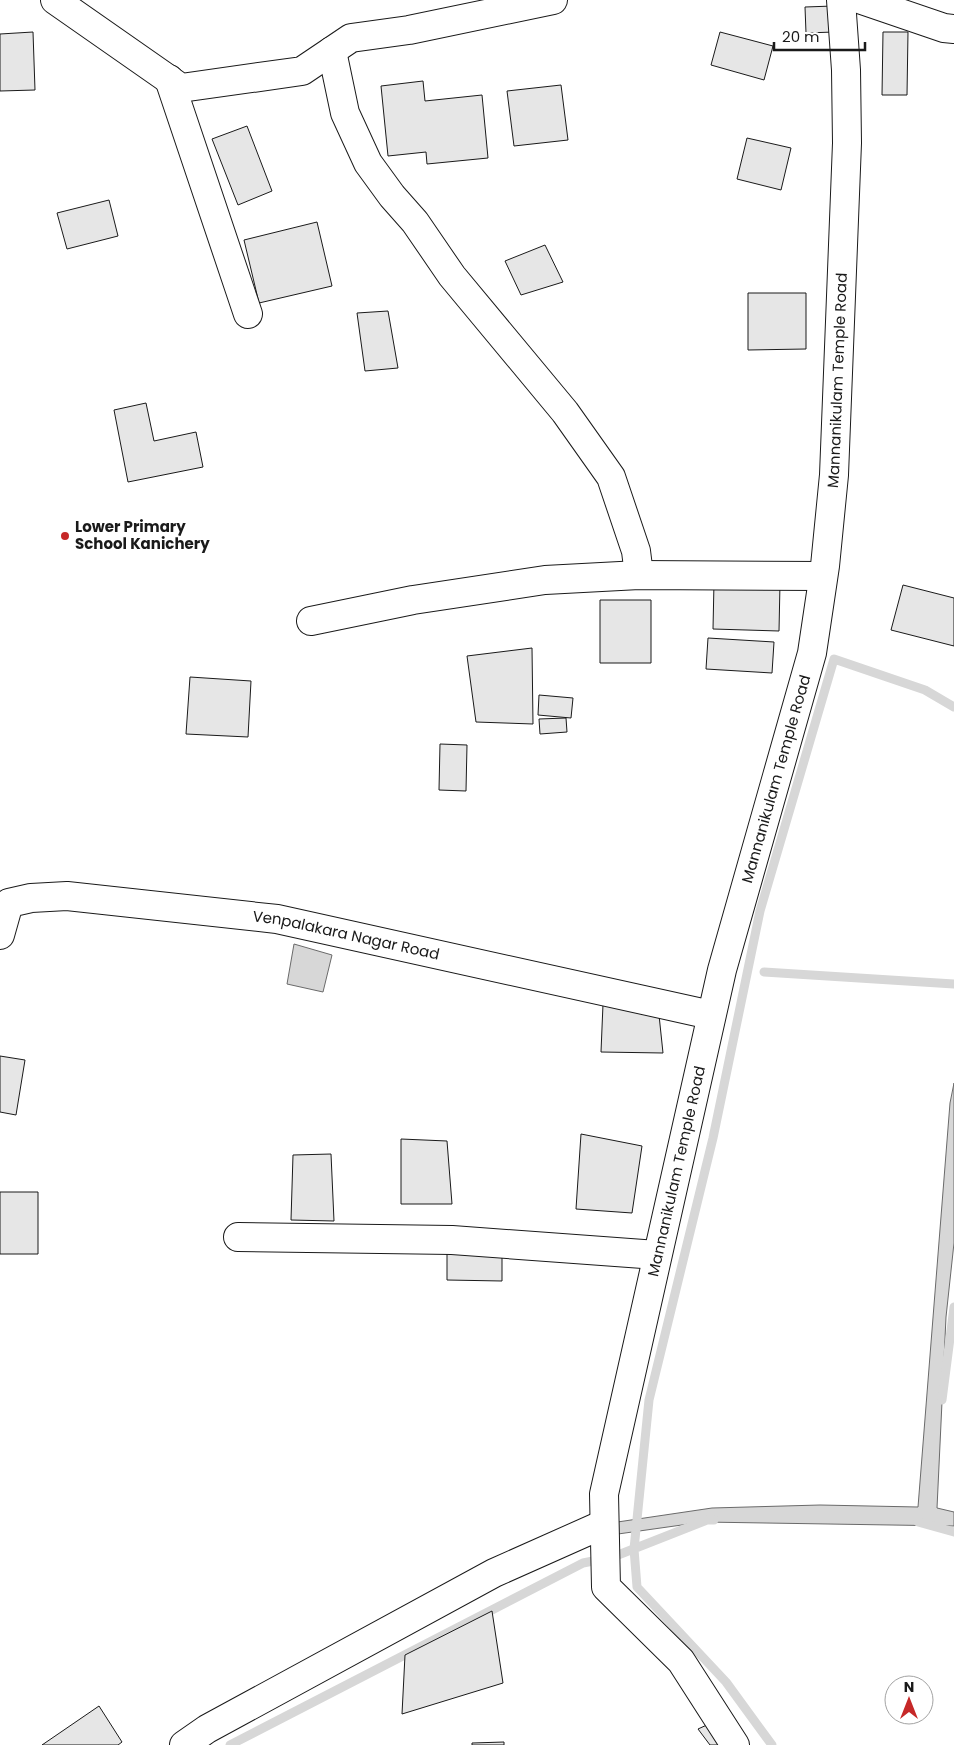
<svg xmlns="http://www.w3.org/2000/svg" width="954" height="1745" viewBox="0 0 954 1745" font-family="Poppins,sans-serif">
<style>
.water{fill:#d7d7d7;stroke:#6a6a6a}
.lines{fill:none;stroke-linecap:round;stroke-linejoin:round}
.stream{stroke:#d7d7d7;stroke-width:9}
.building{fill:#e6e6e6;stroke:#1a1a1a}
.street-casing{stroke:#1a1a1a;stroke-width:30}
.street{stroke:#fff;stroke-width:28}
.poi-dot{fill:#c62828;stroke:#fff;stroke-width:2}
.labels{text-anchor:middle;stroke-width:4;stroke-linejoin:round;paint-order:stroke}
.street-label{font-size:15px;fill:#1a1a1a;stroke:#fff}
.poi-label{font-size:15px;font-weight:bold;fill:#1a1a1a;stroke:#fff;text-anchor:start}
</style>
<rect width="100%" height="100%" fill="#fff"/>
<!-- water -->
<path class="water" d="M294,944L332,955L323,992L287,984Z
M954,1083V1243L946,1317L937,1508L954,1512V1526L703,1522L611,1535L604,1524L712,1508L820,1505L918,1507L950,1103Z"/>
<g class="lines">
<!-- stream -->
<path class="stream" d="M764,972L954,984
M942,1400L954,1307
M918,1522L954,1532
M230,1745L583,1563L613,1557L707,1520H714
M772,1745L726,1682L637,1587L634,1549L649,1400L713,1138L760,911L834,659L925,690L954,707"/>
</g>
<!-- building -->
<path class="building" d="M833,6L834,32L806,33L805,7Z
M33,32L35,90L0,91V34Z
M720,32L773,46L764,80L711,65Z
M883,32H908L907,95H882Z
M423,81L425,101L482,95L488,158L427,164L426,152L388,156L381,86Z
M561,85L568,140L514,146L507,91Z
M247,126L272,191L238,205L212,139Z
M747,138L791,148L781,190L737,179Z
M109,200L118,236L67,249L57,213Z
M317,222L332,286L259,303L244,240Z
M545,245L563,282L521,295L505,261Z
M748,293H806V349L748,350Z
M388,311L398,368L365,371L357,313Z
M146,403L154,441L196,432L203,467L128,482L114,410Z
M714,582L780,583L779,631L713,629Z
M903,585L954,598V646L891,630Z
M600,600H651V663H600Z
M708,638L774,642L772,673L706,669Z
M532,648L533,724L476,722L467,656Z
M190,677L251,681L248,737L186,734Z
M539,695L573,698L571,718L538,715Z
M566,718L567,732L540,734L539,719Z
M440,744L467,745L466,791L439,790Z
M603,1004L659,1015L663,1053L601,1052Z
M0,1056L25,1060L16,1115L0,1112Z
M581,1134L642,1146L632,1213L576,1209Z
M401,1139L447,1141L452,1204H401Z
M331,1154L334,1221L291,1220L293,1155Z
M0,1192H38V1254H0Z
M447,1252L502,1253V1281L447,1280Z
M492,1611L503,1683L402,1714L405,1655Z
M99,1706L122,1742L118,1745H42Z
M709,1724L726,1745H710L698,1729Z
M504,1742V1745H472V1743Z"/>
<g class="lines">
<defs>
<g id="street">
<path d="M55,0L181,88L302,71L351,38L409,30L553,0"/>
<path d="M862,0L944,28L954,29"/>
<path d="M332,51L345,113L368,163L392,196L415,222L452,276L565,412L611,477L636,551L639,575"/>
<path d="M169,79L248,314"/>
<path d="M311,621L413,600L545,580L639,575L823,576"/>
<path id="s1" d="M0,935L9,903L31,898L67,896L277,919L711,1015"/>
<path d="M238,1237L452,1240L657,1255"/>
<path d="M184,1745L207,1729L494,1573L604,1524"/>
<path id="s2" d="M735,1745L681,1661L606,1587L604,1494L722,970L812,653L825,566L834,475L847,143L846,70L841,0"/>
</g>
</defs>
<!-- street casing -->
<use href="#street" class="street-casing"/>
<!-- street -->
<use href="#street" class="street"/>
</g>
<!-- markers -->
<circle class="poi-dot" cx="65" cy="536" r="5"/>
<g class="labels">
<!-- street labels -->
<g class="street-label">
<text dy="5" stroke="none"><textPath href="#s2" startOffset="1439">Mannanikulam Temple Road</textPath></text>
<text dy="5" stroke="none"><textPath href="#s2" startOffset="1034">Mannanikulam Temple Road</textPath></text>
<text dy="5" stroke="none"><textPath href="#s1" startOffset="374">Venpalakara Nagar Road</textPath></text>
<text dy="5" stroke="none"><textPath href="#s2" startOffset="629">Mannanikulam Temple Road</textPath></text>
</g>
<!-- poi labels -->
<g class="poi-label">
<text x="75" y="532">Lower Primary<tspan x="75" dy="17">School Kanichery</tspan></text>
</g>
</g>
<!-- north arrow -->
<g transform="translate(909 1700)"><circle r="24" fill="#ffffff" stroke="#a3a3a3"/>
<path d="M0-4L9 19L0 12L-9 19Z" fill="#c62828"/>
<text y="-8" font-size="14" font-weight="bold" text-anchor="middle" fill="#1a1a1a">N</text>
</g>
<!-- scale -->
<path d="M774 42v8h91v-8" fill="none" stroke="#1a1a1a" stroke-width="2.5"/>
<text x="782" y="42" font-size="15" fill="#1a1a1a" stroke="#ffffff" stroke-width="4" paint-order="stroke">20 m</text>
</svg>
